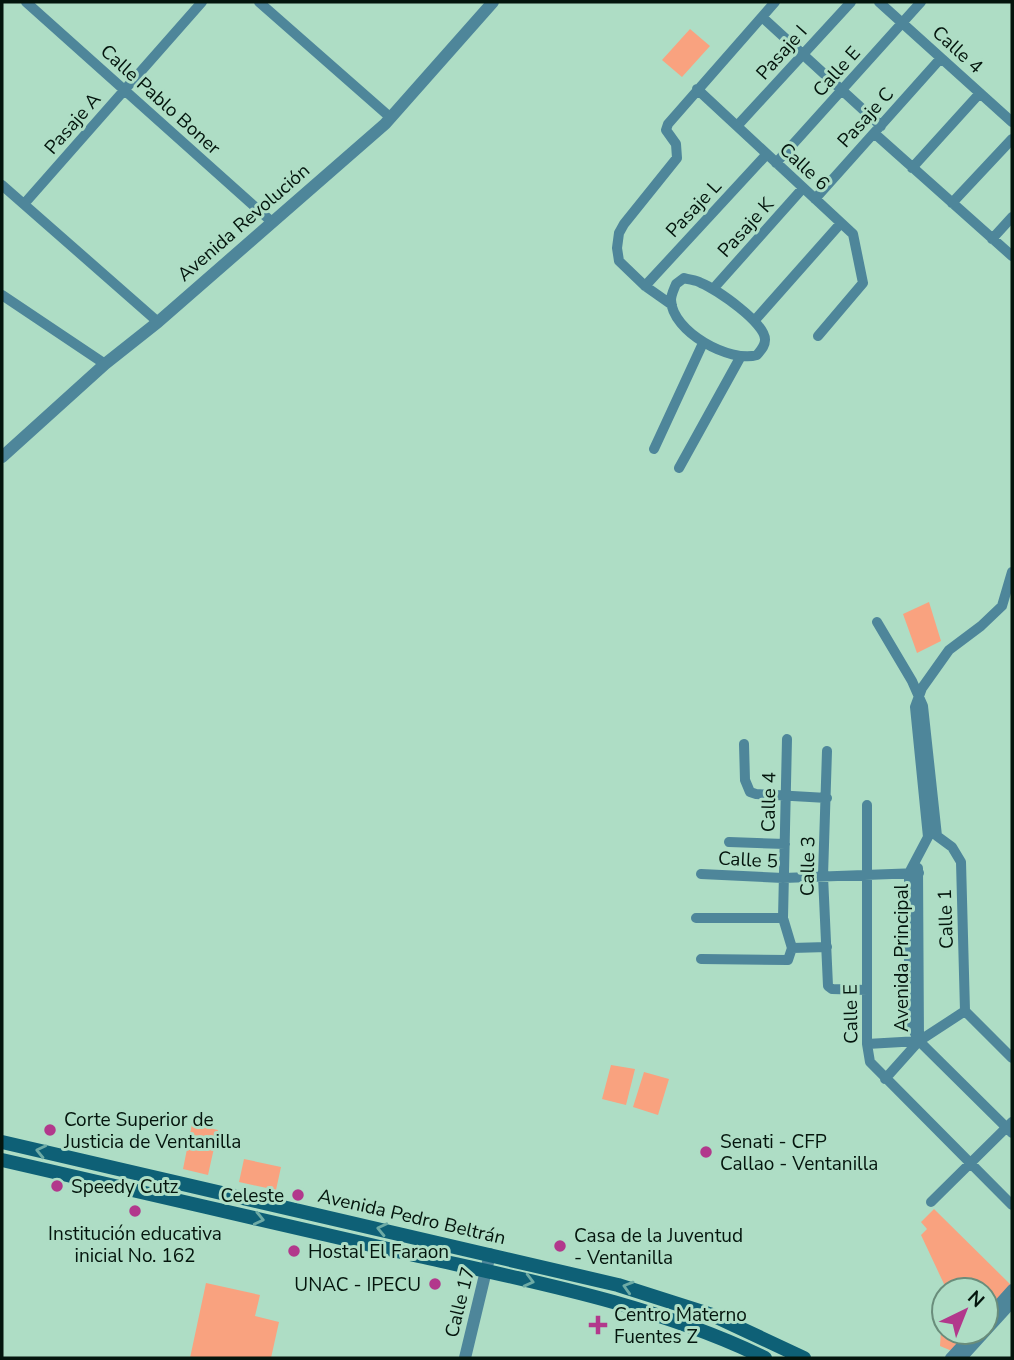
<svg xmlns="http://www.w3.org/2000/svg" width="1014" height="1360" viewBox="0 0 1014 1360" font-family="'Nunito Sans',sans-serif">
<style>
.green{fill:#f9a27f}
.lines{fill:none;stroke-linecap:round;stroke-linejoin:round}
.minor{stroke:#4e869a;stroke-width:10}
.tertiary{stroke:#4e869a;stroke-width:12}
.secondary{stroke:#0e6076;stroke-width:14}
.oneway{stroke:#6eaba5}
.poi-dot{fill:#b2388c;stroke:#aeddc5;stroke-width:2.5}
.labels{text-anchor:middle;stroke-width:6;stroke-linejoin:round;paint-order:stroke}
.street-label{font-size:19px;fill:#04150d;stroke:#aeddc5}
.poi-label{font-size:19px;fill:#04150d;stroke:#aeddc5;text-anchor:start}
</style>
<rect width="100%" height="100%" fill="#aeddc5"/>
<!-- green -->
<path class="green" d="M690,29L710,46L682,77L662,60Z
M929,602L941,641L917,653L903,614Z
M611,1065L635,1069L626,1105L602,1099Z
M644,1072L669,1079L658,1115L633,1107Z
M192,1124L218,1130L208,1175L183,1169Z
M244,1159L281,1167L276,1190L239,1182Z
M934,1209L1012,1286L986,1314V1290H944V1332H969L952,1351L940,1346L944,1284L921,1235L927,1229L921,1222Z
M206,1283L260,1295L255,1316L279,1322L271,1358H190Z"/>
<g class="lines">
<!-- minor -->
<path class="minor" d="M26,2L272,222
M259,2L391,118
M879,2L1012,122
M762,17L881,126
M697,89L853,234L863,283L818,336
M737,126L851,2
M874,133L1012,256
M776,163L921,2
M912,168L980,93
M2,185L158,322
M815,199L941,58
M952,203L1012,139
M24,204L202,2
M992,239L1012,217
M684,278C690,280 696,280 701,283C716,289 766,323 765,340C765,346 761,350 757,355C730,363 672,332 671,300C671,295 674,289 676,284Z
M645,286L767,154
M713,289L803,188
M2,295L105,364
M672,305L645,286L619,261L617,248L619,233L624,224L677,158L676,144L666,130L668,124L775,2
M755,320L841,223
M654,449L703,343
M679,468L741,356
M1012,572L1002,606L981,626L949,650L922,688L915,707L928,837L909,873V1022L919,1041L1012,1133
M877,622L912,681L923,706L937,836
M787,739L783,918L792,948
M744,744L745,780L750,792L756,794L827,798
M827,751L823,876L828,986L832,989L867,990
M867,805V1044L870,1062L1012,1205
M937,836L952,847L961,862L965,1011
M729,842L785,844
M918,868L919,1041
M701,874L783,878L919,873
M696,918H783
M792,948L827,947
M701,959L788,960L792,948
M965,1011L1012,1058
M867,1044L919,1041
M885,1079L919,1041L965,1011
M931,1202L1012,1122
M986,1318L1012,1289
M950,1358L974,1332
M962,1358L1012,1303"/>
<!-- tertiary -->
<path class="tertiary" d="M2,457L105,364L158,322L385,124L493,2
M465,1358L490,1254"/>
<!-- secondary -->
<path class="secondary" d="M2,1142L618,1285L712,1315L804,1358
M2,1160C138,1191 274,1223 410,1254C530,1281 654,1304 765,1358"/>
</g>
<!-- one-way arrows -->
<defs><path id="oneway-chevron" d="M-2-3.5L2.5 0L-2 3.5" fill="none" stroke-width="1.6" stroke-linecap="round" stroke-linejoin="round" transform="scale(1.75)"/></defs>
<g class="oneway">
<use href="#oneway-chevron" transform="translate(41 1151) rotate(-167)"/>
<use href="#oneway-chevron" transform="translate(259 1219) rotate(13)"/>
<use href="#oneway-chevron" transform="translate(382 1229) rotate(-167)"/>
<use href="#oneway-chevron" transform="translate(529 1281) rotate(14)"/>
<use href="#oneway-chevron" transform="translate(628 1287) rotate(-164)"/>
</g>
<!-- markers -->
<g class="poi-dot">
<circle cx="50" cy="1130" r="7"/>
<circle cx="706" cy="1152" r="7"/>
<circle cx="57" cy="1186" r="7"/>
<circle cx="298" cy="1195" r="7"/>
<circle cx="135" cy="1211" r="7"/>
<circle cx="560" cy="1246" r="7"/>
<circle cx="294" cy="1251" r="7"/>
<circle cx="435" cy="1284" r="7"/>
<path d="M594.5 1314.5h7v7h7v7h-7v7h-7v-7h-7v-7h7z"/>
</g>
<g class="labels">
<!-- street labels -->
<g class="street-label">
<text transform="translate(958 49) rotate(42)" y="7">Calle 4</text>
<text transform="translate(781 52) rotate(-48)" y="7">Pasaje I</text>
<text transform="translate(836 71) rotate(-48)" y="7">Calle E</text>
<text transform="translate(161 99) rotate(42)" y="7">Calle Pablo Boner</text>
<text transform="translate(865 117) rotate(-48)" y="7">Pasaje C</text>
<text transform="translate(72 123) rotate(-49)" y="7">Pasaje A</text>
<text transform="translate(805 166) rotate(43)" y="7">Calle 6</text>
<text transform="translate(693 208) rotate(-47)" y="7">Pasaje L</text>
<text transform="translate(243 222) rotate(-41)" y="7">Avenida Revolución</text>
<text transform="translate(745 227) rotate(-48)" y="7">Pasaje K</text>
<text transform="translate(768 802) rotate(-89)" y="7">Calle 4</text>
<text transform="translate(748 859) rotate(3)" y="7">Calle 5</text>
<text transform="translate(807 866) rotate(-89)" y="7">Calle 3</text>
<text transform="translate(945 919) rotate(-92)" y="7">Calle 1</text>
<text transform="translate(901 958) rotate(-90)" y="7">Avenida Principal</text>
<text transform="translate(850 1014) rotate(-91)" y="7">Calle E</text>
<text transform="translate(412 1216) rotate(13)" y="7">Avenida Pedro Beltrán</text>
<text transform="translate(459 1302) rotate(-76)" y="7">Calle 17</text>
</g>
<!-- poi labels -->
<g class="poi-label">
<text x="64" y="1126">Corte Superior de<tspan x="64" dy="22">Justicia de Ventanilla</tspan></text>
<text x="720" y="1148">Senati - CFP<tspan x="720" dy="22">Callao - Ventanilla</tspan></text>
<text x="71" y="1193">Speedy Cutz</text>
<text x="284" y="1202" text-anchor="end">Celeste</text>
<text x="135" y="1240" text-anchor="middle">Institución educativa<tspan x="135" dy="22">inicial No. 162</tspan></text>
<text x="574" y="1242">Casa de la Juventud<tspan x="574" dy="22">- Ventanilla</tspan></text>
<text x="308" y="1258">Hostal El Faraon</text>
<text x="421" y="1291" text-anchor="end">UNAC - IPECU</text>
<text x="614" y="1321">Centro Materno<tspan x="614" dy="22">Fuentes Z</tspan></text>
</g>
</g>
<!-- border -->
<rect width="1014" height="1360" fill="none" stroke="#04150d" stroke-width="7"/>
<!-- north arrow -->
<g transform="translate(965 1311) rotate(43)"><circle r="33" fill="#aeddc5" stroke="#6a8d7b" stroke-width="2"/>
<path d="M0-5L12 26L0 18L-12 26Z" fill="#b2388c"/>
<text y="-10" font-size="19" font-weight="bold" text-anchor="middle" fill="#04150d">N</text>
</g>
</svg>
